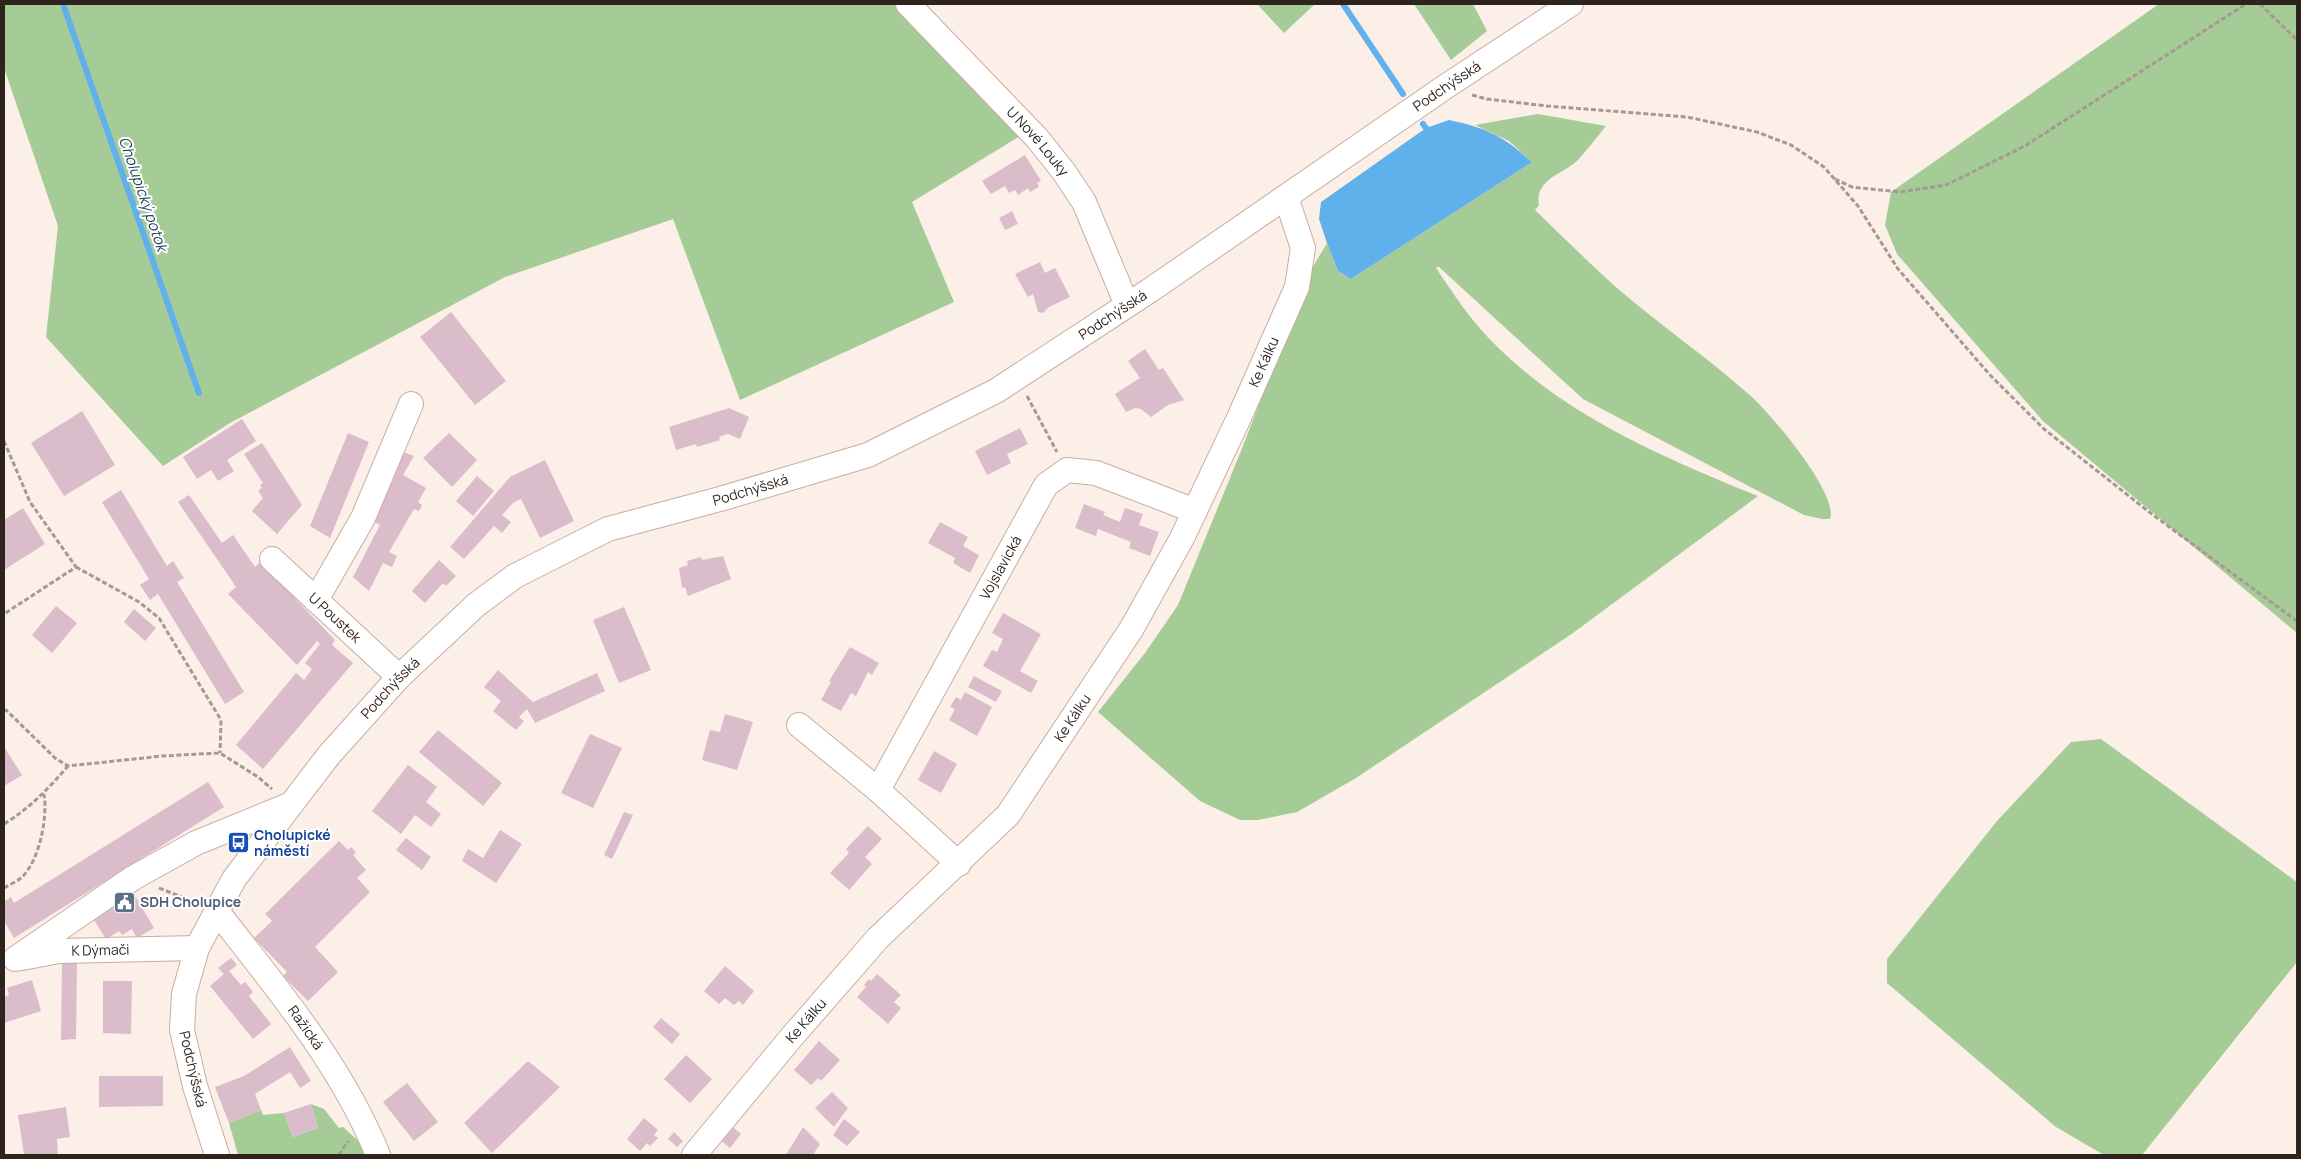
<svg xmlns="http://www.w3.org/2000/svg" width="2301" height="1159" viewBox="0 0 2301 1159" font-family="Manrope,sans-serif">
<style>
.green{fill:#a5cb97}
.water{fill:#60b0ec}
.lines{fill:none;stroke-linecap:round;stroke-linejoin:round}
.stream{stroke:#60b0ec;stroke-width:6}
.building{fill:#dbbcca}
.minor-casing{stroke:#c9ad9e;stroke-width:26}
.path{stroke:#a59a93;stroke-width:3;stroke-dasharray:5 2.5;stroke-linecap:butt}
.minor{stroke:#fff;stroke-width:24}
.labels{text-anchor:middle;stroke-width:4;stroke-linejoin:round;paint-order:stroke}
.street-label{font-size:14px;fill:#2e231d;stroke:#fff}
.transit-label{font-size:14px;font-weight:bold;fill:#164399;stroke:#fff;text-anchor:start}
.service-label{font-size:14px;font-weight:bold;fill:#4e5e75;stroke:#fff;text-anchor:start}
.water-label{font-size:15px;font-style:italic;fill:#1b3d56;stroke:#fff}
</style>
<rect width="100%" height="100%" fill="#fbefe8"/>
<!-- green -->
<path class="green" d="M4,4H895L1020,136L912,202L954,302L740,400L673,219L505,277L230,423L163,466L46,337L58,226L4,68Z
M1257,4H1315L1284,33Z
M1414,4H1473L1487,31L1451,60Z
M2159,4H2297V633L2043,421L1897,254L1885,225L1891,192Z
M1538,114L1606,126C1597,137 1588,149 1578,160C1564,174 1534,179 1539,205L1535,210C1562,236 1589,263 1617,288C1661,326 1710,359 1753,398C1772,416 1839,494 1830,519H1822L1804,515L1583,399L1439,267H1436C1441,277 1449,286 1455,296C1524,398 1647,451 1758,496L1573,633L1356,778L1297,812L1258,820H1240L1200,801L1098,712L1145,653L1178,605L1241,451L1311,270L1327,243L1338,271L1351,279L1532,162L1509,141L1475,125Z
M2101,739L2297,882V962L2142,1155H2104L2056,1127L1887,983V959L1997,821L2071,742Z
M311,1104L324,1109L339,1128L343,1127L362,1144L370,1155H238L229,1123L261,1110L263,1115L284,1113L293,1137L318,1128Z"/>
<!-- water -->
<path class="water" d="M1449,120C1487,128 1503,136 1532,162L1351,279L1338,271L1327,243L1319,219L1321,202L1426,128Z"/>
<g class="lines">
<!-- stream -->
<path class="stream" d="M63,4L199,393
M1343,4L1403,94
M1423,124L1426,128"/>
</g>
<!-- building -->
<path class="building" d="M1025,155L1041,181L1037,183L1039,187L1030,192L1028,188L1018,195L1015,190L1009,193L1005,186L991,194L982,181Z
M1012,211L1018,224L1005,230L999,218Z
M1040,262L1045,273L1055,268L1070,297L1049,307L1043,313L1038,312L1033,294L1028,297L1015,274Z
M451,312L506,381L475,405L420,337Z
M1145,349L1159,370L1163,368L1184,400L1168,405L1151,417L1141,409L1135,408L1126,412L1115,394L1140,378L1128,361Z
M729,408L749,417L740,439L728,434L719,437L720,440L697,447L696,444L676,450L669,427Z
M82,411L115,465L64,496L31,443Z
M242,419L256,441L227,460L234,471L218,481L211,470L197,479L183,457Z
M1020,428L1028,444L1007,454L1011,463L987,475L975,451Z
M348,433L369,442L330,538L310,526Z
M449,433L477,460L452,487L423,458Z
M262,443L302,505L277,534L252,511L263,498L258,491L262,488L260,485L263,483L244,454Z
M403,452L414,456L403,475L426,488L418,502L422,505L419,511L414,509L389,552L397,556L392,567L383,563L369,591L353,577L380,525L370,520L396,472L393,470Z
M545,460L574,521L540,538L521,499L513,503L502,515L511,522L502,533L494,526L464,559L450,547L510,477Z
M477,476L494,491L473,516L456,501Z
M121,490L167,566L173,561L184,578L177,582L244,692L225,704L158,594L150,600L140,585L149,579L102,502Z
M189,495L222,543L233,535L255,567L260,562L335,640L332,645L353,663L263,769L236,745L296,673L304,680L312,669L305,663L320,644L317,641L297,665L228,594L236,587L178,502Z
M1084,504L1105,512L1103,515L1120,522L1125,508L1143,514L1139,525L1159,532L1150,556L1129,548L1131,542L1098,529L1096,536L1075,528Z
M23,508L45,544L4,570V520Z
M940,522L968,537L963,546L979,555L970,573L953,563L955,558L928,543Z
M723,556L731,579L688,596L685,587L682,588L679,568L688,565L687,561L701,557L702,560Z
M439,560L456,576L446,586L443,583L425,603L412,591Z
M56,606L77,623L52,653L32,635Z
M624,607L651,670L619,683L593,620Z
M134,609L156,628L145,641L124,622Z
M1003,613L1041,634L1020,671L1038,681L1031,693L983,666L992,650L997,652L1003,639L992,633Z
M850,647L879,663L872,675L868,672L856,696L851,693L841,711L821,700L831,682L829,681Z
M498,670L533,702L597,673L605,691L535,723L527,709L519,717L524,721L516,730L493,711L501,701L484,687Z
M974,676L1002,691L996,702L968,687Z
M965,692L992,707L977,736L949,720L955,709L950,707L956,697L961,700Z
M725,714L753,722L737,770L702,760L710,730L720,732Z
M438,730L502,783L483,806L419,752Z
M590,734L622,748L593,808L561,793Z
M4,747L22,775L4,786Z
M934,751L957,764L941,793L918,780Z
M408,765L437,787L426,802L441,814L431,827L415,815L401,834L372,811Z
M208,782L224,807L14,938L4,921V902L11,897L14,903Z
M624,812L633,815L612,859L604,855Z
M868,826L882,839L865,857L872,864L849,890L830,873L849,853L846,849Z
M500,830L522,844L496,883L462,861L468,849L483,858Z
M406,838L431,857L422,870L396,850Z
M339,841L348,850L351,847L356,852L353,855L366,870L357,878L370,892L315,947L338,972L308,1001L283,976L287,972L254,938L272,921L265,914Z
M131,889L154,928L137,938L132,929L122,935L119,931L106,939L90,914Z
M231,958L237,965L229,971L241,985L245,982L253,992L249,996L271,1024L253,1039L210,986L224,974L218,968Z
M62,961H77L76,1039L61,1040Z
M725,966L754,991L743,1005L739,1001L734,1005L725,998L719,1004L704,991Z
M877,974L901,995L894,1002L901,1008L888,1024L857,997L866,987L864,985L869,979L871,981Z
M32,980L41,1011L4,1023V997L9,995L7,988Z
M103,981H132L131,1034L103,1033Z
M661,1018L680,1034L672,1044L653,1027Z
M819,1041L840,1060L821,1081L818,1078L811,1085L794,1070Z
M290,1047L311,1081L300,1088L290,1072L255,1094L261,1110L229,1123L215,1087L244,1076Z
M686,1055L712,1079L690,1103L664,1079Z
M528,1061L560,1087L492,1153L464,1123Z
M99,1076H163V1106L99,1107Z
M407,1083L438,1122L414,1141L383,1102Z
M832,1092L848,1108L834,1127L815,1108Z
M311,1104L318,1128L293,1137L284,1113Z
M66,1107L70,1137L57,1139L58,1155H24L18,1115Z
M644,1118L658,1130L654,1135L658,1138L650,1146L647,1143L640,1151L627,1139Z
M844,1119L860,1132L847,1146L833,1135Z
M729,1124L741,1134L730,1148L718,1138Z
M803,1127L820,1144L813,1155H786Z
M674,1132L683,1141L677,1147L668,1139Z"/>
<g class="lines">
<defs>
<g id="minor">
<path id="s1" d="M908,4L1037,138L1064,172L1084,202L1127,305"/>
<path id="s2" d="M272,559L399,677"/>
<path d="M316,600L363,518L411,404"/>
<path d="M799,725L878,790L959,864"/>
<path id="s3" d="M878,790L1046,485L1067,470L1096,473L1195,511"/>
<path id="s4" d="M216,910C275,986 342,1065 378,1155"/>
<path id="s5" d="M22,958L59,951L197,948"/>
<path d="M15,959L133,878L196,843L289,805"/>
<path id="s6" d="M217,1155L195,1086L182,1030L184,994L197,948L234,879L329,755L399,677L476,605L515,576L608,529L720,499L868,455L996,391L1149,291L1445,87L1571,4"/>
<path id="s7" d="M694,1155L790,1039L878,938L1008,815L1132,628L1182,538L1238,420L1297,287L1303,248L1286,197"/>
</g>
</defs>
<!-- minor casing -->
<use href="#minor" class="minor-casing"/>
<!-- path -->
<path class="path" d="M2260,4L2297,40
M1472,95L1487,99L1547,106L1687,117L1757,132L1791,145L1824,167L1858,206L1898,269L1990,375L2044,429L2153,515L2297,621
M1835,179L1852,187L1900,192L1946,185L2025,146L2246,4
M1027,396L1057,452
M4,441L30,502L76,567L4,614
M76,567L139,602L159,618L221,720L220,753
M4,711L6,710L55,758L68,766L162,756L220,753L258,777L272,789
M4,824C30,808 48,789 68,766
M4,888C9,885 16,882 21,878C39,862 48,818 44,794
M159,888L197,903
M339,1155L348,1141"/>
<!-- minor -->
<use href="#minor" class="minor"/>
</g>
<!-- icons -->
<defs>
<symbol id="bus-square" viewBox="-11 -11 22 22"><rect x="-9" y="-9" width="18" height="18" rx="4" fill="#1a4fb4" stroke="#fff"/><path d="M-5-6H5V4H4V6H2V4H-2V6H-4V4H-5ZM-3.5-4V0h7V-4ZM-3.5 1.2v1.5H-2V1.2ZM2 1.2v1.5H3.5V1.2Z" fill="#fff"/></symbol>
<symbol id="civic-square" viewBox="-11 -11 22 22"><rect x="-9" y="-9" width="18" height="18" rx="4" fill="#5c6f8a" stroke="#fff"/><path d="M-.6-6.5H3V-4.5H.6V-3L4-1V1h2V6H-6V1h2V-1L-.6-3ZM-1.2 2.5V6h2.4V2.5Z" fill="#fff"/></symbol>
</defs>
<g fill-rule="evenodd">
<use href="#bus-square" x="226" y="830" width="25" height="25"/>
<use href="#civic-square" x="112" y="890" width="25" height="25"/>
</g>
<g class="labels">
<!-- street labels -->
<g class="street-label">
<text dy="5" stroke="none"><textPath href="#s6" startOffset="1769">Podchýšská</textPath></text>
<text dy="5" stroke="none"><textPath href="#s1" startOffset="189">U Nové Louky</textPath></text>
<text dy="5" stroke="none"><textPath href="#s6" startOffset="1364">Podchýšská</textPath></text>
<text dy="5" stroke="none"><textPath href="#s7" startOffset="985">Ke Kálku</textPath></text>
<text dy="5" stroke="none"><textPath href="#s6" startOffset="959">Podchýšská</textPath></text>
<text dy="5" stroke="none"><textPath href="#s3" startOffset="254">Vojslavická</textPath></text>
<text dy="5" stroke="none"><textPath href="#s2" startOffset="86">U Poustek</textPath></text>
<text dy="5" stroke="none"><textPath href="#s6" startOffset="539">Podchýšská</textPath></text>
<text dy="5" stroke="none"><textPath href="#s7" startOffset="580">Ke Kálku</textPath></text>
<text dy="5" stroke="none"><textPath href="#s5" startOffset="79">K Dýmači</textPath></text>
<text dy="5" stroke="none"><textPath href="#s7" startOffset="175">Ke Kálku</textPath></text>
<text dy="5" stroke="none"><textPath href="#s4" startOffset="148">Ražická</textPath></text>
<text transform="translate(193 1069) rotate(77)" y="5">Podchýšská</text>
</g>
<!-- transit labels -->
<g class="transit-label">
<text x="254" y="840">Cholupické<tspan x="254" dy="16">náměstí</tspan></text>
</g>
<!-- service labels -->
<g class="service-label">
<text x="140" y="907">SDH Cholupice</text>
</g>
<!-- water labels -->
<g class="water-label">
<text transform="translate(143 194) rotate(71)" y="5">Cholupický potok</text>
</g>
</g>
<!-- border -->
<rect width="2301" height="1159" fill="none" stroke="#2e231d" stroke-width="10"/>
</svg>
